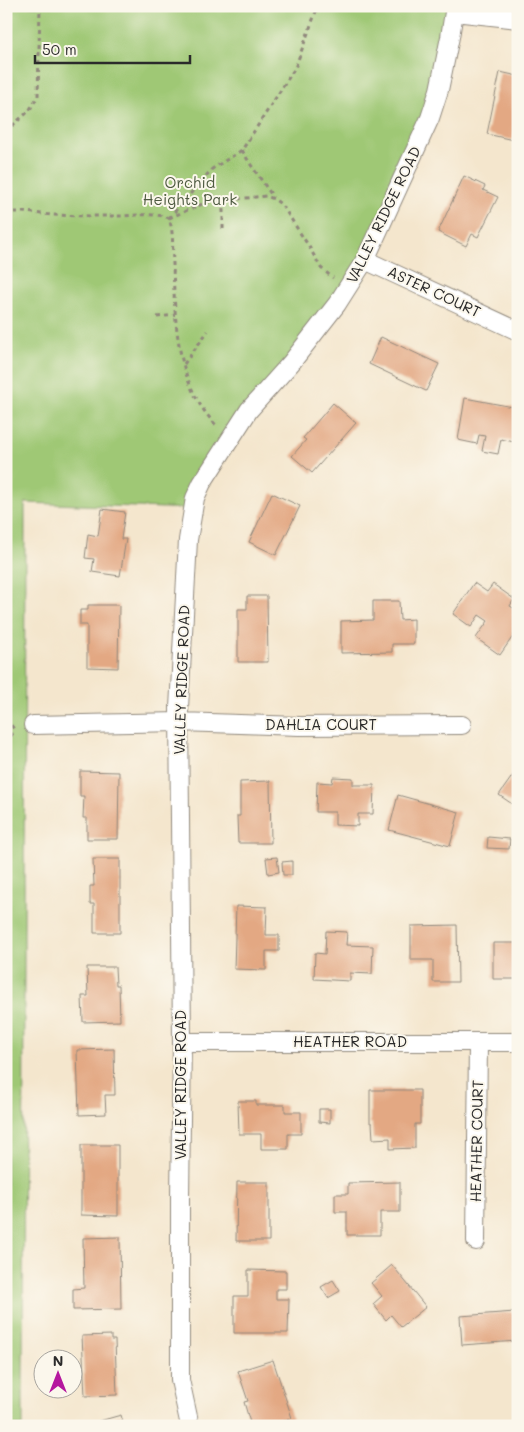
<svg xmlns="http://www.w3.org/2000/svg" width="524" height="1432" viewBox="0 0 524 1432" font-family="Mali,sans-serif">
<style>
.green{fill:#9fc874;stroke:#657a50}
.building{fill:#e3a883}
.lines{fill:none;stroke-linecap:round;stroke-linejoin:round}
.street-casing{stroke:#90887c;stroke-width:20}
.path{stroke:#90887c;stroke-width:3;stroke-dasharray:4 4;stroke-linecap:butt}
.street{stroke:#fff;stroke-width:18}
.labels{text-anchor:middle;stroke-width:4;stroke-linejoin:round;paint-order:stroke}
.park-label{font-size:15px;fill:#4e5a41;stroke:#fbf7ec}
.street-label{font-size:15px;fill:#2b2b2b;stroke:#fbf7ec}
</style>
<rect width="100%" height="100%" fill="#fbf7ec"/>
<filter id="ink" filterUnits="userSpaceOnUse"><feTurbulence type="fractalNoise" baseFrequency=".02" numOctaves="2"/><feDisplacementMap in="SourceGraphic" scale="10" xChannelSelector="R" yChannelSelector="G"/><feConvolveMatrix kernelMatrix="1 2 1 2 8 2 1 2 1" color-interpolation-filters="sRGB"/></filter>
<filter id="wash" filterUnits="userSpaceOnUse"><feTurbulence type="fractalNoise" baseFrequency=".0096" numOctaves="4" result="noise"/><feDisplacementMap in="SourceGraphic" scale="20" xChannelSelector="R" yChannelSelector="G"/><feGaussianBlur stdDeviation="1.12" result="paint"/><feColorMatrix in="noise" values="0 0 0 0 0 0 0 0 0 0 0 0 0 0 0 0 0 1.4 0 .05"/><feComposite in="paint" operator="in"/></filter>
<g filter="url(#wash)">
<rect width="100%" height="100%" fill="#f4e6cd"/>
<!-- green -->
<path class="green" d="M6,6H455L439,90L365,260L249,410L193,509L25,503L23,1426H6Z"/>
<g id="blocks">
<!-- building -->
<path class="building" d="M500,72L518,76V126L516,125L513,140L487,134Z
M464,176L485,186L483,190L498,197L478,237L472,234L466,246L438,232Z
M381,337L439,364L426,391L369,364Z
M465,398L518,408V443L501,439L498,454L482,451L485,436L479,435L477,444L458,440Z
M333,403L356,423L312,473L292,456L306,440L303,438Z
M272,493L300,506L276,555L249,542Z
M102,509L125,512L121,539H126L120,576L92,572L94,559L85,558L88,534L98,536Z
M474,583L487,592L493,584L514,599L510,606L518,611V629L500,655L476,638L488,621L479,615L471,627L453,614Z
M247,596H267L268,662H238V609H247Z
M373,601H399L400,620L414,619V644H392V652L341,653V621L373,620Z
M88,605H119L118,668L87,667V625H80V610H88Z
M518,768V808L499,795Z
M80,771L119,772L118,839H87V818H83L84,796H80Z
M333,777L353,778V785H374L373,814H358V826L335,825V812H316L317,782L332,783Z
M270,781L271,843H238L237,816H240V782Z
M398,795L459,812L450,846L389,830Z
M488,837L510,839L509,849L487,848Z
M277,857L279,872L268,874L266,858Z
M93,859H120V933H94V904H90V886H94Z
M292,861V875H283L282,862Z
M236,906L267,907L266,935H279V951H266V970L234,969Z
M457,925L458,982H433V960H411V926Z
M326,931L347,932L346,945L373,946L372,974L350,973V981L314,979L315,953L325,954Z
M493,943H518V979H493Z
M87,967H115L116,985H119L120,1021L83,1022L82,996H88Z
M114,1049L115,1095H105L106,1114L79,1115L77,1050Z
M370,1090H420V1124H415V1148L390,1149V1138L373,1139L372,1123H370Z
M238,1101H256V1105H285V1112H301V1134H288V1149H261V1134H239Z
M319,1109H330V1123L319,1122Z
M81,1145H118V1216L81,1215Z
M237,1182H269V1241H236Z
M400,1182V1212H380V1235H347V1212H335V1194H348V1183Z
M120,1237L121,1309L73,1310V1289L84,1288L83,1238Z
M392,1265L426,1307L401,1327L391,1315L386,1320L373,1304L382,1296L371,1283Z
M248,1270L286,1271V1289H276V1299H289L288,1333H234V1296H248Z
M333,1280L340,1291L328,1298L321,1287Z
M515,1312L517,1341L462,1345L460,1316Z
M111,1335V1340H115L117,1395L85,1396L82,1336Z
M273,1360L292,1418L270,1426H251L244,1402L248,1401L238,1371Z
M121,1415L124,1426H90L89,1424Z"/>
</g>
</g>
<g filter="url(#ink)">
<use href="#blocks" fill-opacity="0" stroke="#90887c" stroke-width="1"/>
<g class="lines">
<defs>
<path id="street" d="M454,12L518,19
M365,260L518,331
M33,725L180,722L299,726L462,725
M182,1042H518
M476,1241L478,1042
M190,1426L180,1380V1198L182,1042L179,708L188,540L195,498L202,483L249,410L291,363L337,304L365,260L430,118L439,90L450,37L455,6"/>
</defs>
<!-- street casing -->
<use href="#street" class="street-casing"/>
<!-- path -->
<path class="path" d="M6,131L29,111L38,96L40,6
M242,150L249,162L273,197
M222,201L223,211V232
M6,213C21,210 37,214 53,215C75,216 97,216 119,216C134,216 154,212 169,218C174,233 172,248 173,264C175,320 175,384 217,426
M169,218L212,169L242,150L295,68L318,6
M169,218L207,202L266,196L274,199L282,205L308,245L321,268L333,278
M157,317L175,315
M184,364L208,331
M6,719L14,729
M6,743L15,730"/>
<!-- street -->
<use href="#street" class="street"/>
</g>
</g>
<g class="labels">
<!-- park labels -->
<g class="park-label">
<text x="190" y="188">Orchid<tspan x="190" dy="17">Heights Park</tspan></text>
</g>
<!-- street labels -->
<g class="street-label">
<text transform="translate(384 215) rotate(-64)" y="5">VALLEY RIDGE ROAD</text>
<text transform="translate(434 292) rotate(25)" y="5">ASTER COURT</text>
<text transform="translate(182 680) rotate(-88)" y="5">VALLEY RIDGE ROAD</text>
<text x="321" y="730">DAHLIA COURT</text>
<text x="350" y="1047">HEATHER ROAD</text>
<text transform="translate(181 1085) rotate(-90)" y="5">VALLEY RIDGE ROAD</text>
<text transform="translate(477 1141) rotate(-89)" y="5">HEATHER COURT</text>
</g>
</g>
<!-- margin -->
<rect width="524" height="1432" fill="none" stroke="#fbf7ec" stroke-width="25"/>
<!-- north arrow -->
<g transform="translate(58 1374)"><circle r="24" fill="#fbf7ec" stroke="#a8a59f"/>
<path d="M0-4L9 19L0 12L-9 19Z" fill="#b5179e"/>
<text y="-8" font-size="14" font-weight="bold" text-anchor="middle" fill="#2b2b2b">N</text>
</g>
<!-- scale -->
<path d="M35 55v8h155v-8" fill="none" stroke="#2b2b2b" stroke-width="2.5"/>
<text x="42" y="55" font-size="15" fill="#2b2b2b" stroke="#fbf7ec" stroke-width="4" paint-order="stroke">50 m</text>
</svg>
